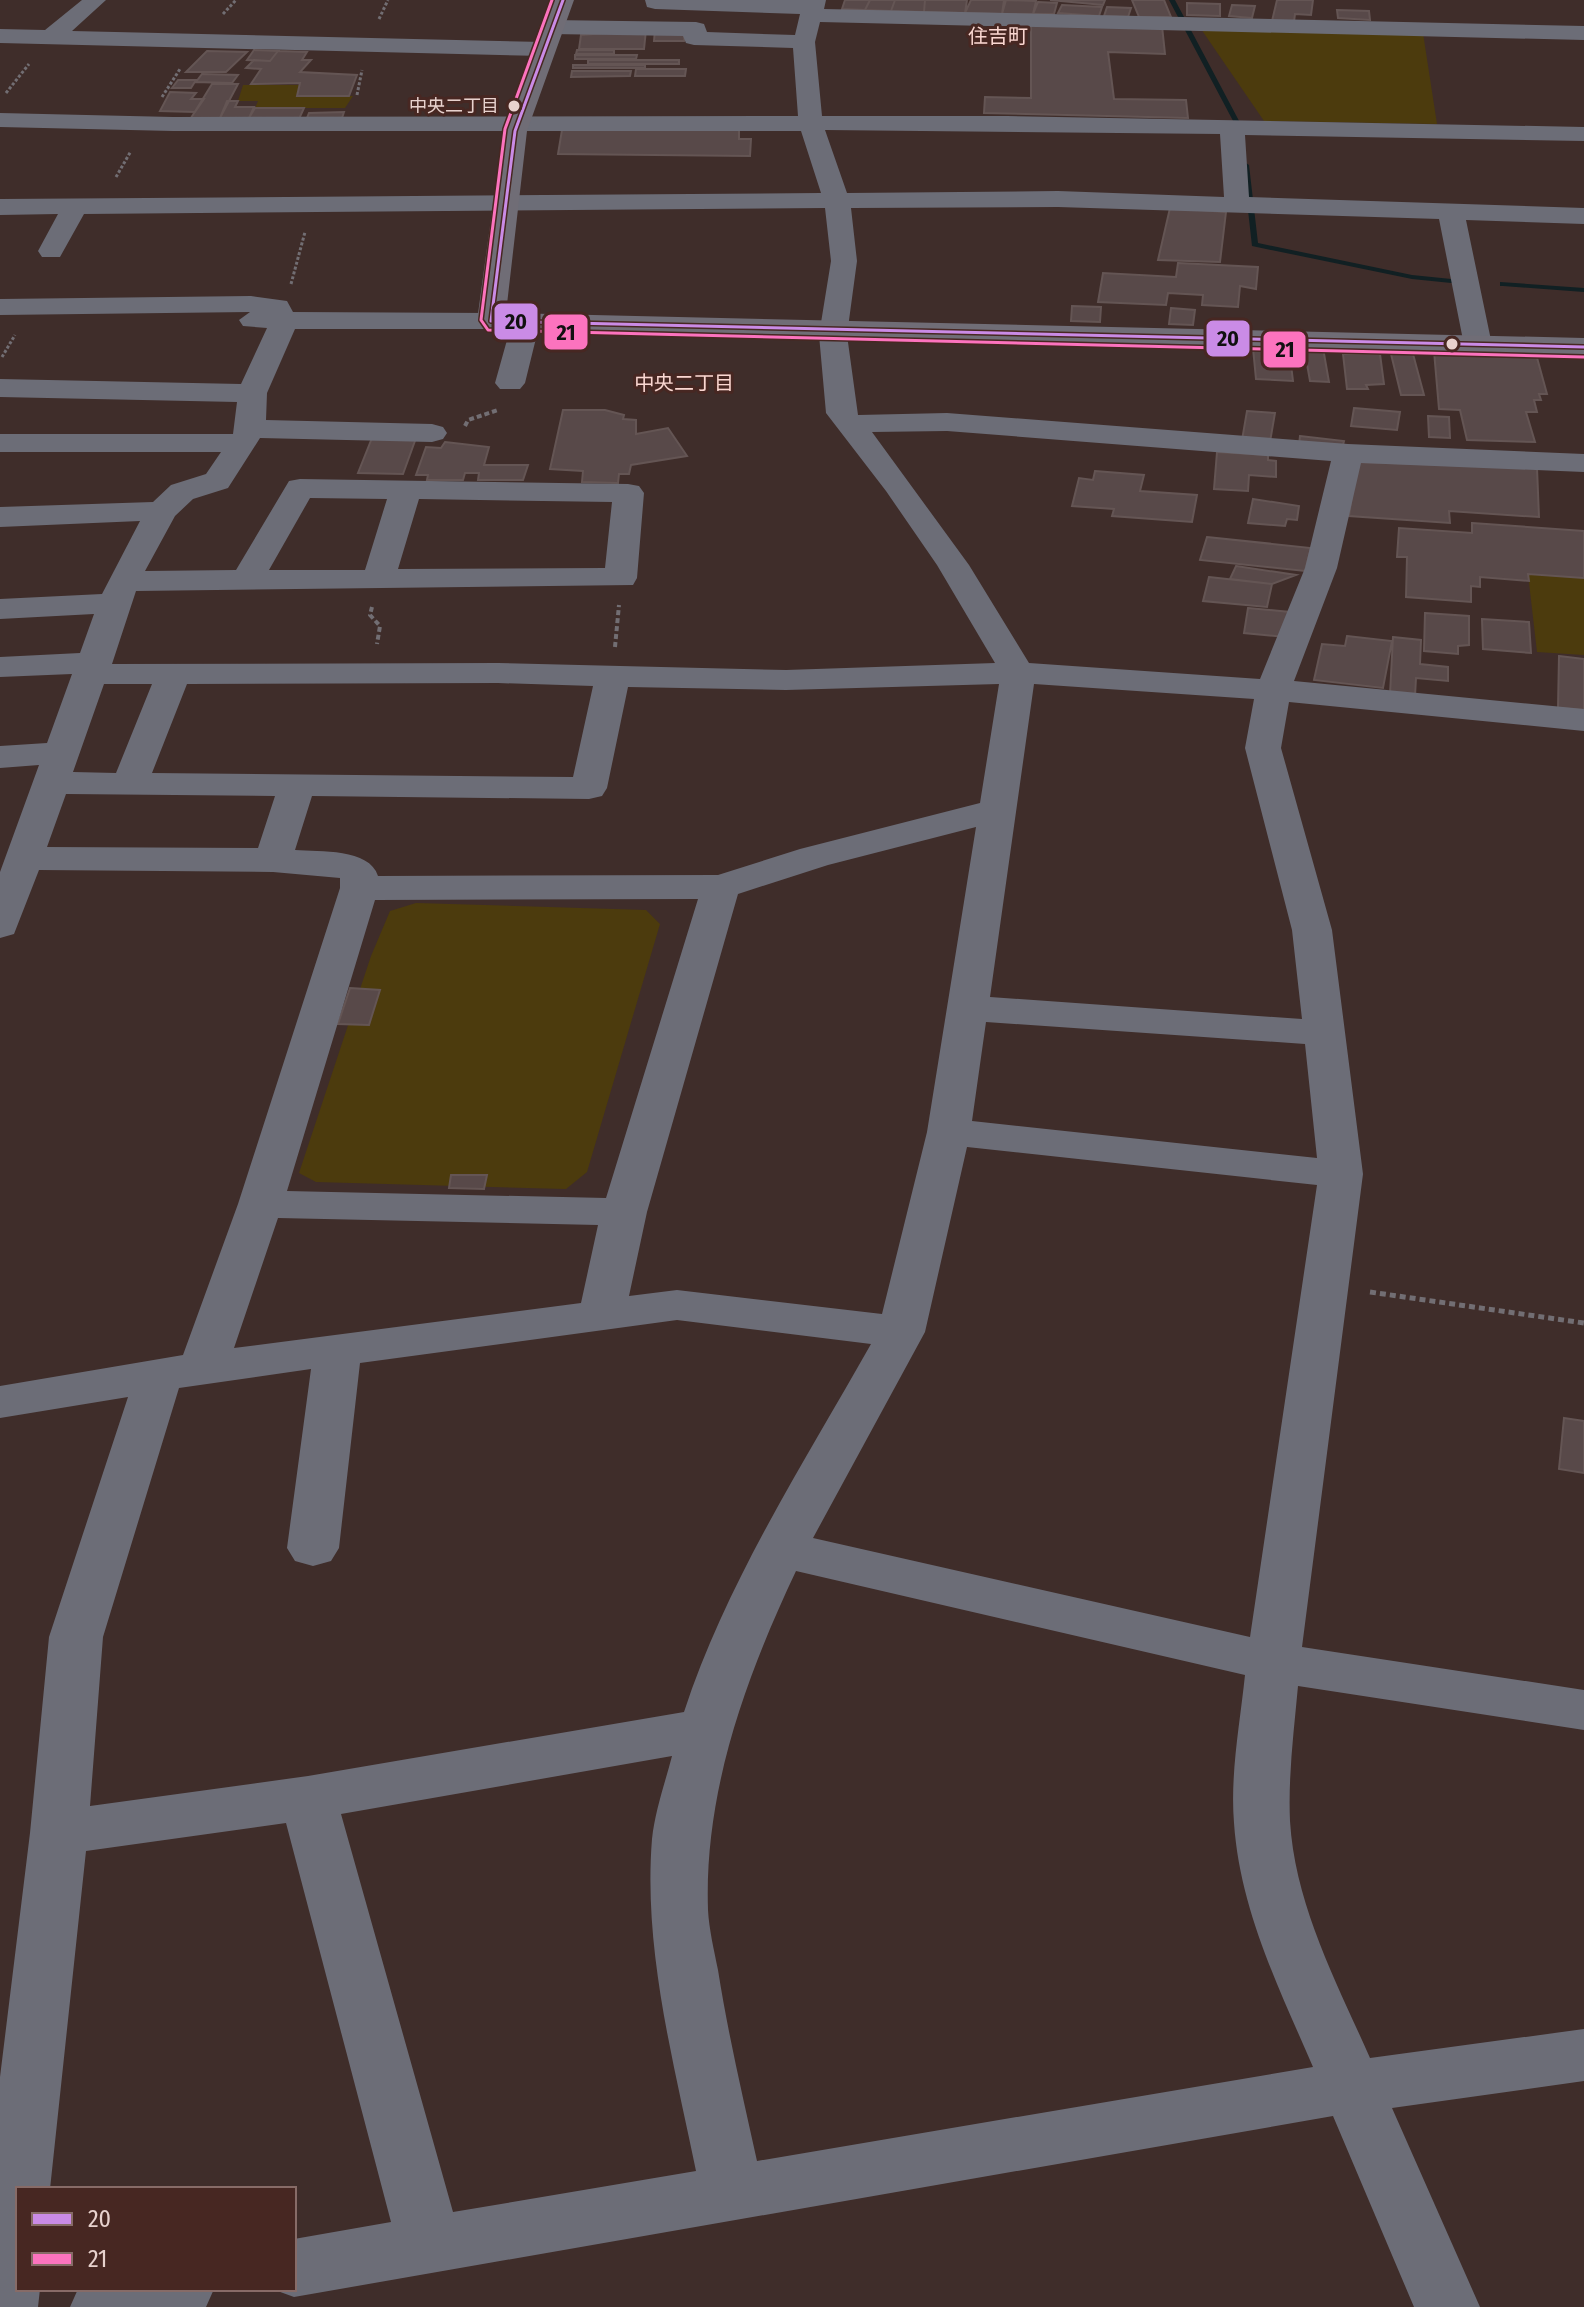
<svg xmlns="http://www.w3.org/2000/svg" width="1584" height="2307" viewBox="0 0 1584 2307" font-family="'Fira Sans Condensed','Noto Sans JP',sans-serif">
<style>
.green{fill:#4c3b0d}
.lines{fill:none;stroke-linecap:round;stroke-linejoin:round}
.stream{fill:#112023;fill-rule:evenodd}
.building{fill:#584949;stroke:#645554;stroke-width:2}
.path-far2{stroke:#726e73;stroke-width:3;stroke-dasharray:3 2;stroke-linecap:butt}
.path-far1{stroke:#726e73;stroke-width:4;stroke-dasharray:5 3;stroke-linecap:butt}
.path{stroke:#726e73;stroke-width:5;stroke-dasharray:6 4;stroke-linecap:butt}
.minor{fill:#6c6d77;fill-rule:evenodd}
.major{fill:#706d76;fill-rule:evenodd}
.bus-1-casing{stroke:#472722;stroke-width:6}
.bus-2-casing{stroke:#472722;stroke-width:6}
.bus-1{stroke:#ca8be6;stroke-width:3}
.bus-2{stroke:#fc73be;stroke-width:3}
.bus-dot{fill:#e8d2ce;stroke:#472722;stroke-width:3}
.labels{text-anchor:middle;stroke-width:6;stroke-linejoin:round;paint-order:stroke}
.far-bus-label{font-size:18px;fill:#e8d2ce;stroke:#472722;text-anchor:end}
.far-neighbourhood-label{font-size:20px;fill:#fad7d1;stroke:#472722}
.line-badge{stroke:#472722;stroke-width:3}
.pale-badge-label{font-size:22px;text-anchor:middle;font-weight:bold;fill:#111}
</style>
<rect width="100%" height="100%" fill="#3f2d2a"/>
<!-- green -->
<path class="green" d="M1201,29L1423,33L1437,124L1264,121Z
M243,85H299L297,96H353L345,108H255L258,101H238Z
M1528,574L1584,578V655L1537,652Z
M416,903L646,910L660,924L587,1172L566,1189L316,1182L299,1173L371,956L390,911Z"/>
<g class="lines">
<!-- stream -->
<path class="stream" d="M1169,0H1175L1246,134L1245,135L1240,134Z
M1246,163L1249,165L1258,243L1412,275L1461,280L1465,282L1461,284L1412,279L1252,246L1243,165Z
M1500,282L1584,288V292L1503,286H1500Z"/>
</g>
<!-- building -->
<path class="building" d="M845,0H870L865,10L842,9Z
M870,0H895L891,11L865,10Z
M895,0H925L924,12L891,11Z
M925,0H967L965,13L924,12Z
M971,0H1004L1002,14L965,13Z
M1006,0L1036,1L1033,14H1002Z
M1050,0H1105L1103,5Z
M1132,0H1164L1171,17H1139Z
M1277,0H1313L1311,15L1295,14L1294,22L1272,21Z
M1038,2L1057,3L1054,14H1033Z
M1187,3L1220,4V16L1187,15Z
M1062,5L1102,7L1099,16L1058,13Z
M1232,5L1255,6L1252,18L1229,16Z
M1107,7L1131,8L1128,17L1104,16Z
M1337,10L1369,11L1370,20L1338,18Z
M1031,25L1162,26L1165,54L1108,52L1114,99L1186,100L1188,118L984,113L985,97L1031,98Z
M646,30L644,49H579L581,35Z
M655,30L685,31L684,41H654Z
M254,50L278,51L270,61L247,60Z
M577,50H614V54H576Z
M207,51L247,52L226,72H186Z
M278,51L307,52L302,60H311L300,72L357,75L349,96H297L300,83L251,84L261,69L246,68L254,60L270,61Z
M575,55H637L636,59H575Z
M588,60H679V64H588Z
M573,65H645V68H573Z
M636,69H686L685,76H635Z
M572,71H631L630,76L571,77Z
M202,74L238,75L232,83L196,82Z
M178,80H196L191,88H172Z
M212,84H238L220,118H191Z
M170,92L196,93L191,99H204L195,112L160,111Z
M227,101H238L235,107H254L249,118H220Z
M255,108H304L299,119L249,118Z
M344,112L342,118H307L309,113Z
M562,130H739V139H751L750,156L558,154Z
M1170,208L1226,212L1220,262L1158,260Z
M1178,263L1258,267L1256,289L1240,286L1238,307L1202,305L1203,295L1168,293L1166,305L1098,302L1103,273L1176,277Z
M1072,306L1101,307L1100,322L1071,321Z
M1171,308L1195,310L1193,325L1169,324Z
M1304,347L1323,348L1329,382L1310,381Z
M1253,348L1289,349L1293,381L1256,379Z
M1434,351L1536,354L1547,394H1539L1541,400H1534L1537,412H1526L1535,442L1467,440L1460,410L1439,409Z
M1343,354H1380L1384,384L1366,385L1368,389H1347Z
M1391,354H1413L1424,395H1401Z
M1354,408L1400,412L1397,430L1351,426Z
M563,410H605L624,415L623,419L636,420V434L668,428L687,456L631,465L629,474H619L618,483L582,482L583,471L550,469Z
M1247,411L1275,413L1270,442L1242,440Z
M1428,416L1449,417L1450,438L1429,437Z
M1300,436L1344,441L1342,449L1299,445Z
M372,438H416L403,474L358,473Z
M445,442L489,447L484,465H528L523,480H478L479,473H465L463,480H427L428,475H416L426,447L441,448Z
M1217,452L1268,455V460L1276,461V477L1249,475L1248,491L1214,489Z
M1357,462L1537,468L1539,517L1449,511L1450,523L1349,516Z
M1095,471L1144,475L1140,491L1197,495L1192,522L1112,516L1114,509L1072,506L1079,478L1093,480Z
M1253,499L1299,506L1297,520L1287,519L1285,526L1248,523Z
M1472,523L1584,531V578L1528,574L1529,581L1480,577V587L1471,586V602L1406,597L1407,557H1397L1399,528L1472,533Z
M1207,537L1311,548L1305,571L1200,560Z
M1236,566L1296,575L1272,584L1230,579Z
M1209,577L1272,584L1267,607L1203,601Z
M1248,608L1290,612L1286,637L1244,633Z
M1425,613L1469,616V645L1458,646V654L1424,651Z
M1482,619L1529,622L1531,653L1483,649Z
M1347,636L1392,641L1383,688L1314,680L1322,644L1345,646Z
M1393,637L1421,640L1420,664L1448,667V681L1416,678L1415,696L1390,694Z
M1559,656L1584,659V710L1558,708Z
M350,988L380,990L369,1025L338,1024Z
M451,1175H487L484,1189L449,1188Z
M1564,1418L1584,1421V1473L1559,1469Z"/>
<g class="lines">
<!-- path-far2 -->
<path class="path-far2" d="M223,14L236,0
M379,19L388,0
M6,93L29,64
M357,95L362,70
M162,97L180,69
M116,177L131,151
M291,284L305,232
M2,357L15,335"/>
<!-- path-far1 -->
<path class="path-far1" d="M465,426L468,420L498,410
M372,607L370,615L380,626L377,644
M615,647L619,605"/>
<!-- path -->
<path class="path" d="M1370,1292L1584,1323"/>
<!-- minor -->
<path class="minor" d="M82,0H106L72,31L543,42L554,49L543,56L0,43V29L45,30Z
M645,0H826L824,9L1584,26V40L820,22L815,42L822,116H1007L1584,127V141L1245,135L1249,197L1584,208V224L1466,220L1492,345L1488,351H1468L1464,345L1439,219L1058,207L851,208L857,261L847,335L858,415L947,413L1348,444L1584,454V472L1361,463L1337,568L1294,681L1584,709V731L1289,702L1281,748L1332,930L1363,1174L1302,1647L1584,1690V1730L1298,1686C1294,1730 1288,1776 1290,1821C1295,1905 1337,1983 1370,2058L1584,2029V2081L1392,2108L1480,2307H1414L1333,2116L294,2297L272,2289H294V2239L391,2222L286,1823L86,1851L50,2189H18V2289H40L38,2307H0V2077L30,1833L49,1637L128,1397L0,1418V1386L183,1355L238,1204L340,888V878L273,872L39,870L14,934L0,938V872L39,765L0,768V746L47,743L72,674L0,677V657L80,653L94,614L0,619V599L102,594L140,521L0,527V507L153,502L171,485L206,474L221,452H0V434H233L237,402L0,397V379L241,384L267,328L243,326L239,320L250,312L0,315V299L251,296L287,301L293,312L491,313L501,315L505,321L501,327L491,329H295L267,393L266,420L432,424L443,427L447,433L443,439L432,442L260,438L228,488L193,499L175,516L145,571L236,570L289,481L300,479L628,484L639,486L644,493L637,578L633,585L136,591L112,664L498,663L786,670L995,663L937,565L886,491L826,413L819,335L831,261L825,208L84,214L60,257H42L38,251L58,214L0,215V199L821,193L801,131H173L0,127V113L173,117L798,116L793,48L694,45L686,43L683,36L550,34L539,27L550,20L696,22L704,24L707,32L795,35L800,14L655,9L647,7ZM825,130L1220,134L1224,197L1058,191L847,193ZM947,431L1331,461L1305,568L1260,679L1029,663L969,565L872,432ZM310,498L387,499L365,570H269ZM419,499L612,502L605,568L398,569ZM498,683L593,686L573,777L152,773L187,684ZM104,684H152L116,773L73,772ZM999,684L980,803L800,849L718,875L378,876C369,848 320,852 295,850L312,796L589,799L602,796L607,788L628,687L786,690ZM1034,684L1254,699L1245,748L1292,930L1302,1019L990,997ZM66,794L275,796L258,848L47,847ZM976,827L927,1132L882,1314L677,1290L629,1296L647,1212L738,894L828,865ZM698,899L606,1198L287,1191L375,900ZM986,1022L1305,1044L1317,1158L972,1121ZM967,1147L1317,1185L1250,1637L813,1538L925,1332ZM278,1218L598,1225L581,1303L234,1348ZM677,1320L871,1344C804,1463 727,1581 684,1712L308,1776L90,1806L103,1637L179,1388L311,1369L287,1548L295,1561L313,1566L331,1561L339,1548L360,1363ZM796,1571L1245,1675C1240,1723 1230,1774 1234,1823C1240,1910 1279,1988 1313,2067L757,2161C743,2097 728,2034 718,1970C714,1950 709,1929 708,1910C704,1791 746,1677 796,1571ZM672,1756C665,1783 655,1811 652,1839C643,1950 674,2063 696,2171L453,2212L341,1814Z
M526,314L536,316L540,322L525,383L520,389H500L495,383L512,322L516,316Z
M78,2289H214L206,2307H70Z"/>
<!-- major -->
<path class="major" d="M552,0H574L527,131L506,313L1584,338V356L481,327L477,321L503,131Z"/>
<defs>
<path id="bus-1" d="M563,0L515,131L491,321L1584,347"/>
<path id="bus-2" d="M552,0L505,129L481,320L488,330L1584,357"/>
</defs>
<!-- bus-1 casing -->
<use href="#bus-1" class="bus-1-casing"/>
<!-- bus-2 casing -->
<use href="#bus-2" class="bus-2-casing"/>
<!-- bus-1 -->
<use href="#bus-1" class="bus-1"/>
<!-- bus-2 -->
<use href="#bus-2" class="bus-2"/>
</g>
<!-- markers -->
<g class="bus-dot">
<circle cx="514" cy="106" r="7"/>
<circle cx="1452" cy="344" r="7"/>
</g>
<g class="labels">
<!-- far-bus labels -->
<g class="far-bus-label">
<text x="499" y="112">中央二丁目</text>
</g>
<!-- far-neighbourhood labels -->
<g class="far-neighbourhood-label">
<text x="998" y="43">住吉町</text>
<text x="684" y="390">中央二丁目</text>
</g>
</g>
<g class="line-badge">
<rect x="493" y="302" width="46" height="39" rx="8" fill="#ca8be6"/>
<rect x="543" y="313" width="46" height="38" rx="8" fill="#fc73be"/>
<rect x="1205" y="319" width="46" height="39" rx="8" fill="#ca8be6"/>
<rect x="1262" y="330" width="45" height="39" rx="8" fill="#fc73be"/>
</g>
<g class="pale-badge-label">
<text x="516" y="329">20</text>
<text x="566" y="340">21</text>
<text x="1228" y="346">20</text>
<text x="1285" y="357">21</text>
</g>
<!-- legend -->
<rect x="16" y="2187" width="280" height="104" fill="#472722" stroke="#876b67" stroke-width="2"/>
<rect x="32" y="2213" width="40" height="12" fill="#ca8be6" stroke="#876b67" stroke-width="2"/>
<text x="88" y="2227" font-size="24" fill="#e8d2ce">20</text>
<rect x="32" y="2253" width="40" height="12" fill="#fc73be" stroke="#876b67" stroke-width="2"/>
<text x="88" y="2267" font-size="24" fill="#e8d2ce">21</text>
</svg>
